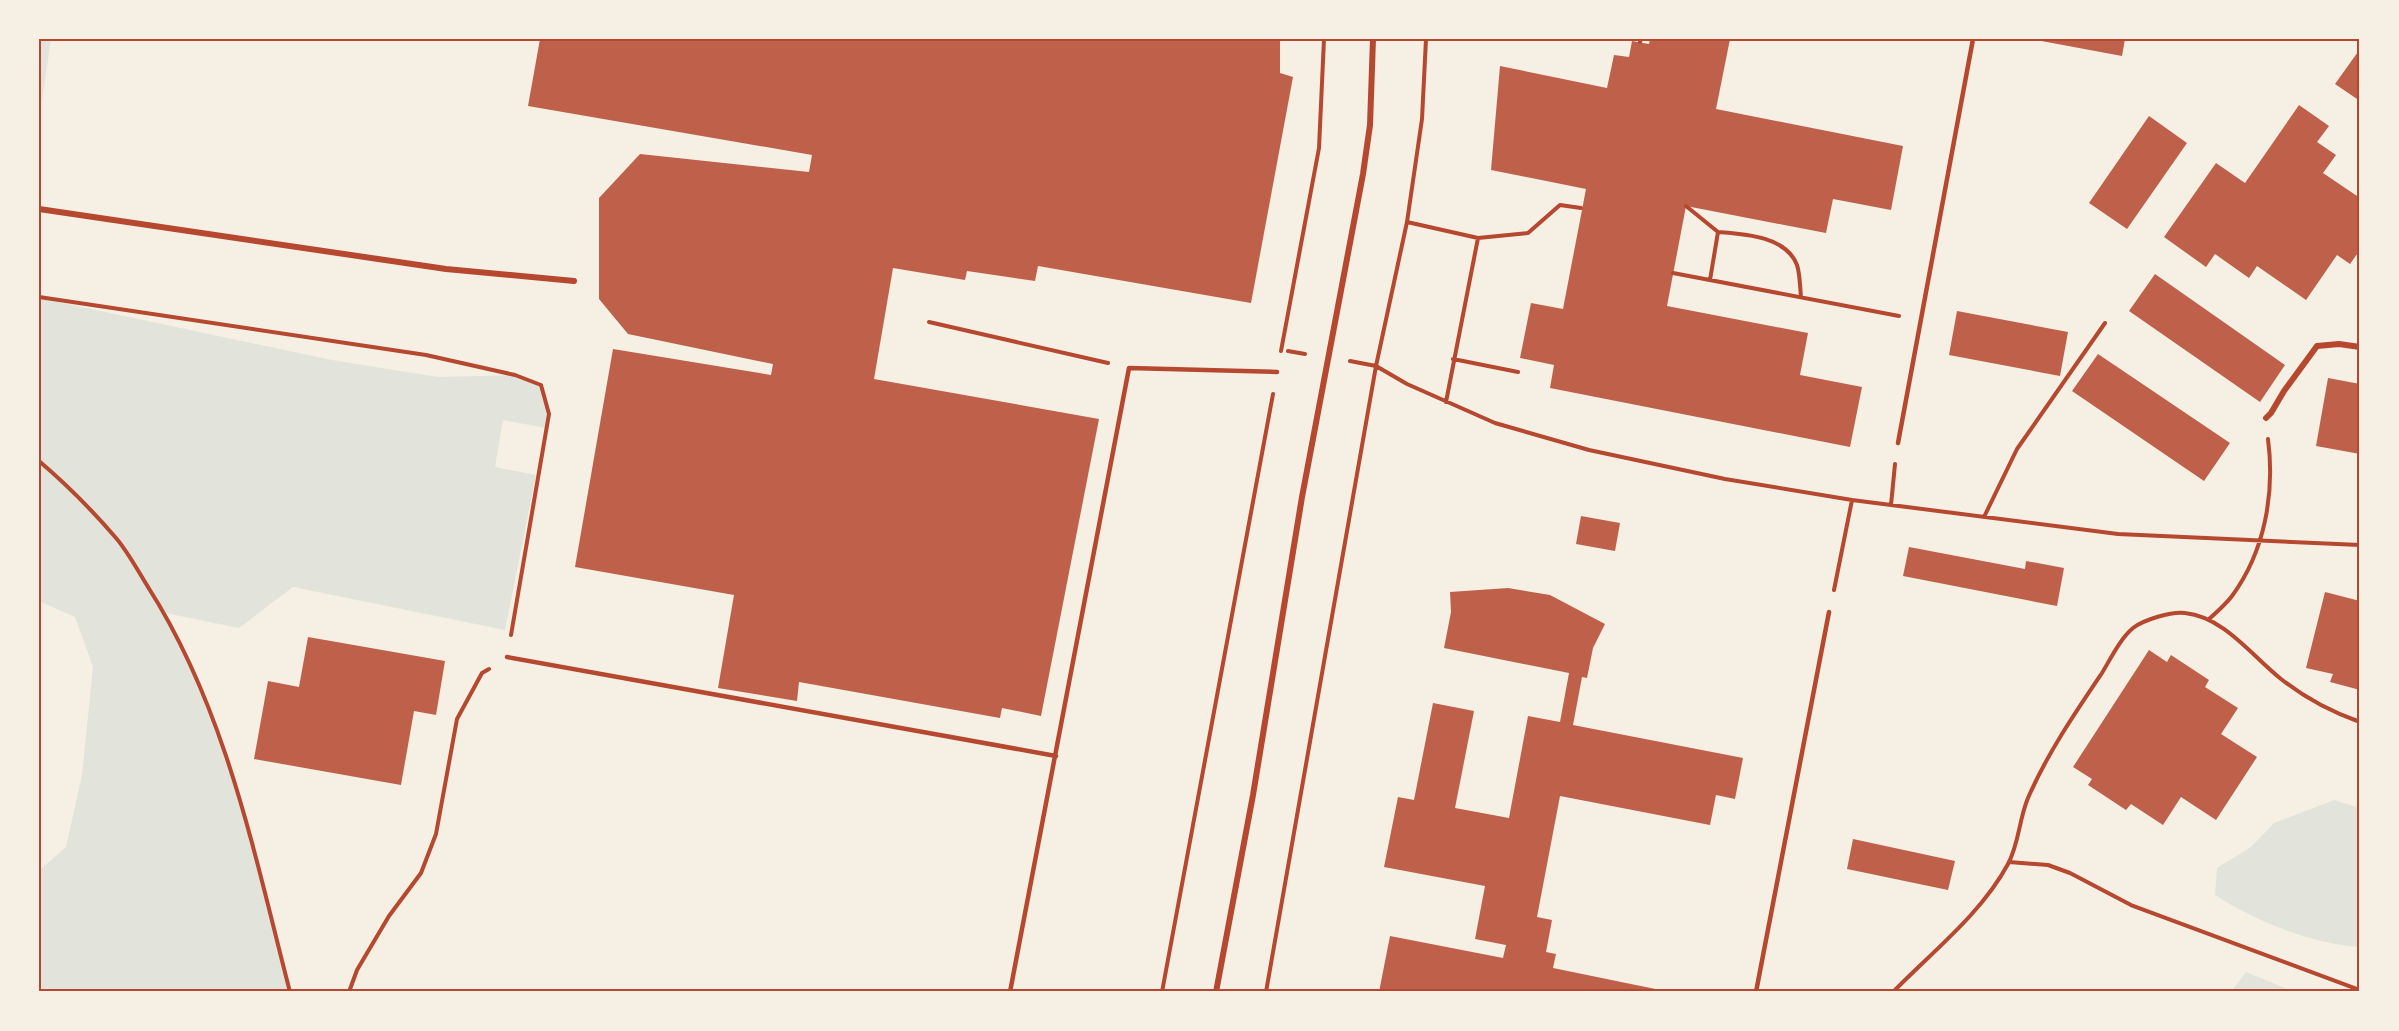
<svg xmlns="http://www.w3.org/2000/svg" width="2399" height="1031" viewBox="0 0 2399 1031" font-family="Literata,serif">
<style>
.green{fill:#e2e4dc}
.building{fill:#bf614a}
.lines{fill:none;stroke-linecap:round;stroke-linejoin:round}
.path{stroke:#b5482f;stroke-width:4}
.service{stroke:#b5482f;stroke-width:4.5}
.minor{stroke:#b5482f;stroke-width:6}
.neatline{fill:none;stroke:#b5482f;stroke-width:2}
</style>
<rect width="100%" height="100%" fill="#f6efe4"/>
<!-- green -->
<path class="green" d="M39,39H51L39,121Z
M39,298L332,360L438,377L515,375L541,385L549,414L546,428L503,420L495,467L536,475L505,630L293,587L239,628L165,613L204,694L233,773L290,992H39V868H42L66,847L82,775L93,667L75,617L39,601Z
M2334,800L2360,808V947C2312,944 2255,921 2215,895L2217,868L2251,847L2274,823Z
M2246,972L2295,992H2231Z"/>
<!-- building -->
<path class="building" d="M540,39H1280V73L1293,77L1251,303L1038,266L1035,281L967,271L965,280L893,268L874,379L1099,419L1041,716L1002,708L1000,718L799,682L797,701L718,688L734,595L575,567L613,349L771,375L773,364L628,334L599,299V198L640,154L809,172L812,155L528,106Z
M1650,39H1730L1716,109L1903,146L1891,210L1833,199L1826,233L1686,206L1667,306L1808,333L1800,375L1862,387L1850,447L1550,388L1554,365L1520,358L1531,303L1563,309L1586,189L1491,170L1500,66L1607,88L1614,55L1629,57L1632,41L1649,44Z
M2030,39H2125L2122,56Z
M2360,49V101L2335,84Z
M2299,105L2329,126L2317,142L2336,155L2323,173L2360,198V250L2350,264L2337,255L2306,300L2257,266L2249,278L2215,254L2206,267L2164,237L2216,163L2245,183Z
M2149,116L2187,143L2127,229L2089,203Z
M2155,274L2285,365L2260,402L2129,311Z
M1957,311L2068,332L2060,376L1949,355Z
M2098,354L2230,443L2204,481L2072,391Z
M2328,378L2360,384V454L2316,446Z
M1581,516L1620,523L1615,551L1576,544Z
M1909,547L2025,569L2026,561L2064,568L2057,606L1903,576Z
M1508,588L1550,595L1605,624L1593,648L1587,678L1582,677L1573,725L1743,758L1735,799L1716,795L1710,825L1560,796L1537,917L1552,920L1546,952L1556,954L1553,968L1670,992H1379L1390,936L1503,958L1506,945L1475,939L1485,886L1384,867L1398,797L1414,800L1433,703L1474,711L1455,808L1509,818L1528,716L1560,722L1569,673L1444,648L1451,612L1450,592Z
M2325,592L2360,601V690L2330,682L2333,674L2306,668Z
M308,637L445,661L436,715L414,711L401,785L254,759L268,681L299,687Z
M2149,650L2167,662L2171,655L2209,680L2205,687L2238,708L2221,734L2257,757L2216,820L2181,797L2163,825L2131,804L2126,810L2088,785L2092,779L2073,767Z
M1853,839L1955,861L1948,890L1847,869Z"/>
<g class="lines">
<!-- path -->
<path class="path" d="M1640,42L1641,39
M1686,206L1718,232L1710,280
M1407,222L1478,238L1528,233L1560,205L1581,208
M1718,232C1744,234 1786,236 1797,265C1800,274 1800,287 1801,297
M1673,273L1899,316
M39,297L426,355L515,375L541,385L549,414L511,635
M929,322L1108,363
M1281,351L1319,148L1324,39
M1288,351L1305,354
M1453,359L1518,372
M1350,361L1376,366L1407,384L1495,423L1589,450L1725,479L1852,500L2118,534L2360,545
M1446,402L1478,238
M39,461C66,484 92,510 116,538C128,552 138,571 148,587C226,709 254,853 290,992
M1891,505L1895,464
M1984,517L2017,449L2105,323
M1834,590L1852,500
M2209,619C2217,612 2226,604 2232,596C2265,551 2275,493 2268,439
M2009,862L2048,865L2070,873L2131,905L2360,990
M349,992L357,970L389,916L421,873L436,834L457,719L482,673L489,669
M1162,992L1273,394
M1266,992L1376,366L1407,222L1422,119L1426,39
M1893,992C1933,951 1981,914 2008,864C2019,844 2019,819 2028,798C2047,754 2075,713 2102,673C2111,658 2120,639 2133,628C2143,620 2172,611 2185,613C2224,617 2252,656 2281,679C2305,698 2331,712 2360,722"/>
<!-- service -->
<path class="service" d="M1898,443L1973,39
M507,657L1056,756
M1010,992L1129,368L1277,372
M1756,992L1829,612"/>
<!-- minor -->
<path class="minor" d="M39,209L446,269L574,281
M2266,418L2271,413L2284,391L2317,346L2339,344L2360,347
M1216,992L1253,795L1302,497L1363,174L1370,125L1373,39"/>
</g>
<!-- border -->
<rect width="2399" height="1031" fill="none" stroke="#f6efe4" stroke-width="81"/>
<rect x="40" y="40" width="2318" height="950" class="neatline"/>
</svg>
